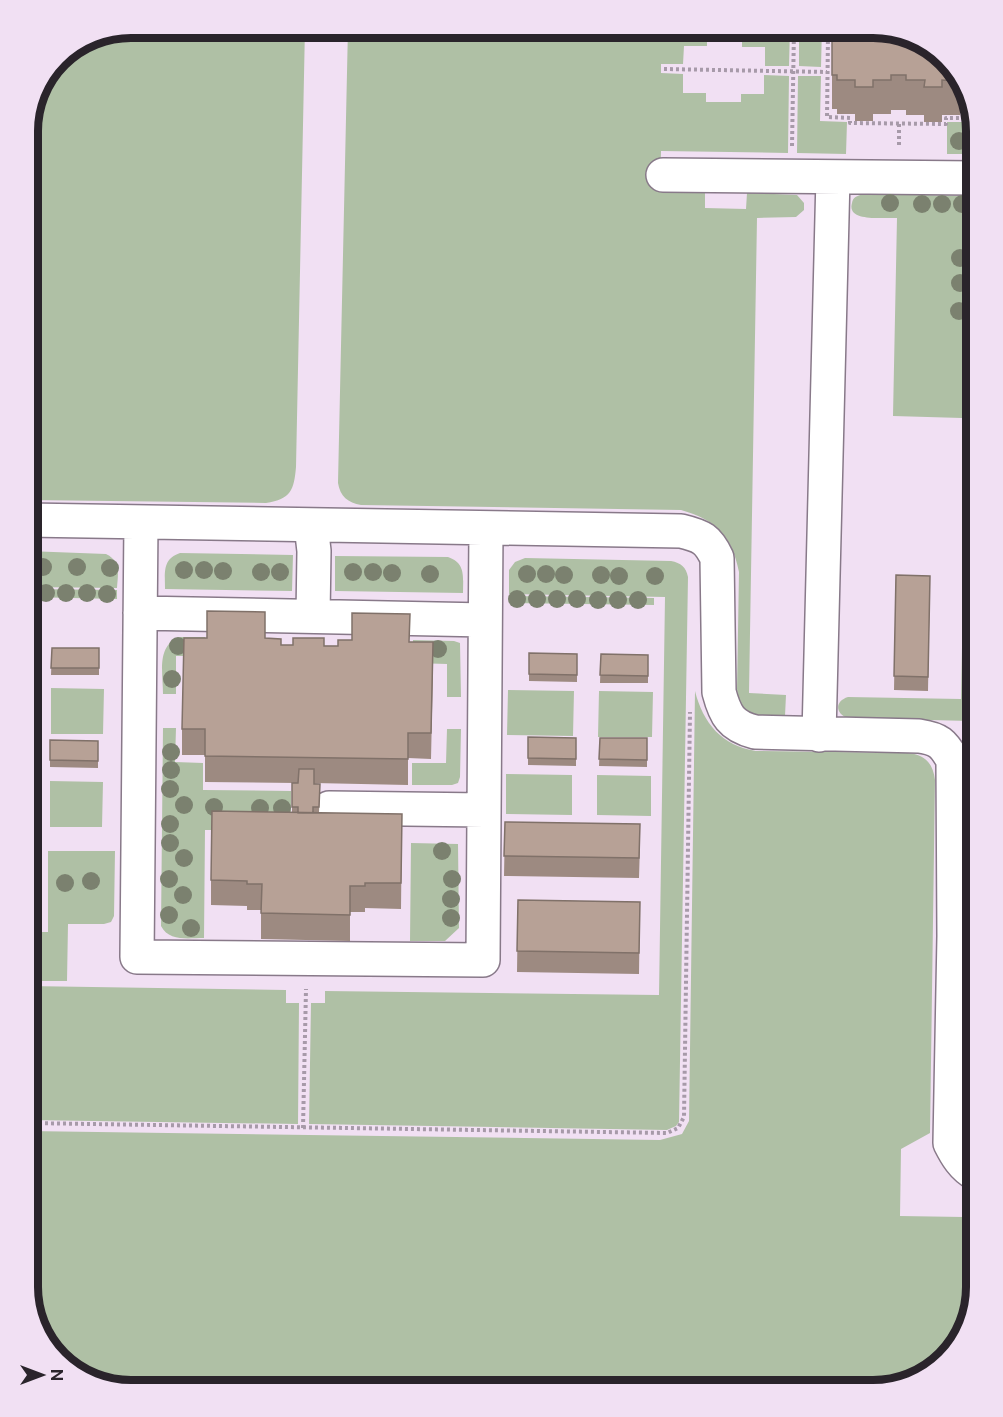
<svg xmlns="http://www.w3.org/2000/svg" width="1003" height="1417" viewBox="0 0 1003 1417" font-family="'Public Sans',sans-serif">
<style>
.green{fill:#afc0a5}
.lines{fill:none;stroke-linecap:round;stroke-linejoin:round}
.minor-casing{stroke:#887989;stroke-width:36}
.path{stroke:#a79aa9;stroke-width:4;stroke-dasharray:3 3;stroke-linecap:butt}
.minor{stroke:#fff;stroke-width:33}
.tree{fill:#7b816f}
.wall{fill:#9d8a81}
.building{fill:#b7a196;stroke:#807169;stroke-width:1.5}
.rim{fill:none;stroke:#2a242b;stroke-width:8}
</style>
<rect width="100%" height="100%" fill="#f1e0f3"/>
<!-- green -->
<path class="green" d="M130,27H305L296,467C294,490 291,499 266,503L27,500V123L38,84L62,53Z
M348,27H822L821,67L799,66V28H790L789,66H765V47H742V38L707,37V46H684L683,64H661V73L683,74V93H706V102H741V94H764V75L789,76L788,153L661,151L660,191L705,193V208L746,209L747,193L797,195L804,203V210L796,217L757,218L749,693L786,695L785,716C762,716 739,720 737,689L739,572C732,536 716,520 681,510L361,505C348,503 340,496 338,483Z
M798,76H821L820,121L847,122L846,154L797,153Z
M947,122H974L976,130V154H947Z
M863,194L976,196V219H966L964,328L976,329V437H962V418L893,416L897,218C886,217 846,223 852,203C853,197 857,196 863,194Z
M27,551L106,554C121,561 118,574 117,588L27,587Z
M180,553L293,555L292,591L165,589C165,573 162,559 180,553Z
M335,556L448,557C466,563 463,577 463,593L335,591Z
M525,558L671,561C681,563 686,567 688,577L679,1122L676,1126L667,1130L309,1124L311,1003H325V991L659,995L665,597L509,594V570L515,562Z
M27,589L117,590V599L27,597Z
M963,595L976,596V913L971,908L967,897L970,721L847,718C835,713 835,701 848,697L961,699Z
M509,596L654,598V605L509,603Z
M180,637H205V656H176V694H163C163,673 156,645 180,637Z
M413,640L454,641L460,643L461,697H447V664L413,663Z
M51,688L104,689L103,734H51Z
M508,690L574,691L573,736L507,735Z
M599,691L653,692L652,737H598Z
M695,691C703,723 722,746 756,751L908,753C925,755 933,763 935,780L930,1133L901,1149L900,1216L964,1217V1229H976V1287L962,1338L925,1376L873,1390H124L78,1376L41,1339L27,1287V1131L660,1140L682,1134L689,1121Z
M163,728H176L175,762L203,763V790L291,791V830H205L204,938C189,938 169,942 161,926Z
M447,729H461L460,777L458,783L452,785H412V763H446Z
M506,774L572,775V815L506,814Z
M597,775L651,776V816L597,815Z
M50,781L103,782L102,827H50Z
M411,843L458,844L459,928L445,941H410Z
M48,851H115L114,916L111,922L104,924H68L67,981H27V932H48Z
M27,986L286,990V1003H299L298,1124L27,1120Z
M973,1046H976V1124H973Z"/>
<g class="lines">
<defs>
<path id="minor" d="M663,175L976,178
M27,520L681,531C702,536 708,539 717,558L719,692C725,715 731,726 755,732L919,736C939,739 943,743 953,760L954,936L950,1143C956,1155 963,1167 976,1174
M141,522L137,957L483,960L486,528
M311,525L314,551L313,616
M140,613L485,620
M819,735L833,177
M329,808L484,810"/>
</defs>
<!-- minor casing -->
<use href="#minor" class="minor-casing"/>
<!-- path -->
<path class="path" d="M834,35H828L827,117L850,118V123L946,124V118H970V110
M664,69L827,72
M899,145V123
M792,146L794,30
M976,324H968L970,223H976
M27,1123L667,1133L678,1128L684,1117L690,712
M303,1128L306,989"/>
<!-- minor -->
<use href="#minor" class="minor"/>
</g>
<!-- trees -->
<g class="tree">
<circle cx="959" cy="141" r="9"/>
<circle cx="890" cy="203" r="9"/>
<circle cx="922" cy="204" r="9"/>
<circle cx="942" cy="204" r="9"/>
<circle cx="962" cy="204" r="9"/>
<circle cx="960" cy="258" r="9"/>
<circle cx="960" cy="283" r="9"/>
<circle cx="959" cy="311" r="9"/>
<circle cx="43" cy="567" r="9"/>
<circle cx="77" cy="567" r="9"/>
<circle cx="110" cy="568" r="9"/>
<circle cx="184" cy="570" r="9"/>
<circle cx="204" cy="570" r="9"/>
<circle cx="223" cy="571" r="9"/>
<circle cx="261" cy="572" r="9"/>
<circle cx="280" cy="572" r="9"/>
<circle cx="353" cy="572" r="9"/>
<circle cx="373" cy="572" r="9"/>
<circle cx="392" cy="573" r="9"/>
<circle cx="430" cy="574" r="9"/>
<circle cx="527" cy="574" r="9"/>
<circle cx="546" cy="574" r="9"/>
<circle cx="564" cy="575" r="9"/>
<circle cx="601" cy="575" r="9"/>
<circle cx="619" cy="576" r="9"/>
<circle cx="655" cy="576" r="9"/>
<circle cx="46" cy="593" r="9"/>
<circle cx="66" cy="593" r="9"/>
<circle cx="87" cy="593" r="9"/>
<circle cx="107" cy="594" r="9"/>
<circle cx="517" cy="599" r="9"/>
<circle cx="537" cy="599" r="9"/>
<circle cx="557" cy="599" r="9"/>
<circle cx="577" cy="599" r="9"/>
<circle cx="598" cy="600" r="9"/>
<circle cx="618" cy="600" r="9"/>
<circle cx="638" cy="600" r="9"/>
<circle cx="178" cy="646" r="9"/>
<circle cx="438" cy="649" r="9"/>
<circle cx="172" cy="679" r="9"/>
<circle cx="171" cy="752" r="9"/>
<circle cx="171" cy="770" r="9"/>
<circle cx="170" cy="789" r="9"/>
<circle cx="184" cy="805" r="9"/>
<circle cx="214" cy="807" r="9"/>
<circle cx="260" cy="808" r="9"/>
<circle cx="282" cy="808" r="9"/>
<circle cx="170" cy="824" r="9"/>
<circle cx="170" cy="843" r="9"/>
<circle cx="442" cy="851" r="9"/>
<circle cx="184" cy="858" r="9"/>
<circle cx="169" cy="879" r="9"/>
<circle cx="452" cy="879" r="9"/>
<circle cx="91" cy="881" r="9"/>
<circle cx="65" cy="883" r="9"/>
<circle cx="183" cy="895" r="9"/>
<circle cx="451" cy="899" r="9"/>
<circle cx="169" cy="915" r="9"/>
<circle cx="451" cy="918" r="9"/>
<circle cx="191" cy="928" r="9"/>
</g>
<!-- wall -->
<path class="wall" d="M832,27L925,41L962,78L966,93V110H960V115H942V122H924V115H906V110H891V114H873V121H855V114H837V109H832Z
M896,575L930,576L928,691L894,690Z
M265,638L281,645L338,646L410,642L433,668L431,759L408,758V785L314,783L320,784L319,813L402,814L401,909L365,908V912H350V941L261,939V910H247V906L211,905V880L292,813V783H296L205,782V755H182V729Z
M52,648H99V675H51Z
M529,653L577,654V682L529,681Z
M601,654L648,655V683H600Z
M528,737L576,738V766L528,765Z
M600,738H647V767L599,766Z
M50,740L98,741V768L50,767Z
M505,822L640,844L639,878L504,876Z
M518,900L640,902L639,974L517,972Z"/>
<!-- building -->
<path class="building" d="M832,27H879L925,41L960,77V81L942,80V87H924L925,80H906V75H891V80H873V87H855V80H837V75H832Z
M896,575L930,576L928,677L894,676Z
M207,611L265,612V638L281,639V645H293V638H324V646H338V640H352V613L410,614L409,642H433L431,733H408V759L205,756V729H182L184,638H207Z
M52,648H99V668H51Z
M529,653L577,654V675L529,674Z
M601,654L648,655V676L600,675Z
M528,737L576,738V759L528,758Z
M600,738H647V760L599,759Z
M50,740L98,741V761L50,760Z
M299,769H314V784H320L319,807H313V813H298V807H292V783H298Z
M212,811L402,814L401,883H365V886H350V915L261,913L262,884H247V881L211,880Z
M505,822L640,824L639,858L504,856Z
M518,900L640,902L639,953L517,951Z"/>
<!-- crop -->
<path d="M0 0H1003V1417H0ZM131 38H873A93 93 0 0 1 966 131V1287A93 93 0 0 1 873 1380H131A93 93 0 0 1 38 1287V131A93 93 0 0 1 131 38Z" fill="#f1e0f3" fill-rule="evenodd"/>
<path class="rim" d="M131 38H873A93 93 0 0 1 966 131V1287A93 93 0 0 1 873 1380H131A93 93 0 0 1 38 1287V131A93 93 0 0 1 131 38Z"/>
<!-- north arrow -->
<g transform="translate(42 1375) rotate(90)" stroke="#f1e0f3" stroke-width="4.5" paint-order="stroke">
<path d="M0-4.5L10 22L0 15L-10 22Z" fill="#2a242b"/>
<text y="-9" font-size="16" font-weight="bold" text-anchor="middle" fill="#2a242b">N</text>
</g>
</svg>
